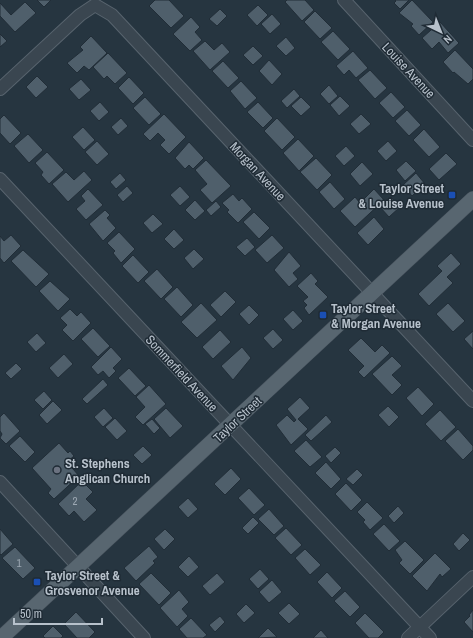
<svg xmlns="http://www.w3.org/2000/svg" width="473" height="638" viewBox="0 0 473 638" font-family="'Archivo Narrow',sans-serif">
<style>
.building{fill:#4f5f6b;stroke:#212d37}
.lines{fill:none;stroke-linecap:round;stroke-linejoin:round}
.minor-casing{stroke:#58646e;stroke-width:14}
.major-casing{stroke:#47525c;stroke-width:16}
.minor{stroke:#3a4650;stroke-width:12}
.major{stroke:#586670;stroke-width:15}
.transit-dot{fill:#1a4fb4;stroke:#1f2b35;stroke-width:1.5}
.worship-dot{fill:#6b7280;stroke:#1f2b35;stroke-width:1.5}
.labels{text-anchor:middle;stroke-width:3;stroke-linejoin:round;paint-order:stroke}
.number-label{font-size:11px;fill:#9da8b3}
.street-label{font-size:13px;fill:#b7c1cb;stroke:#1f2b35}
.poi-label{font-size:13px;font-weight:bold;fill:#b7c1cb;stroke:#1f2b35;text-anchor:start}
</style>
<rect width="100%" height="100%" fill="#263540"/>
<!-- building -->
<path class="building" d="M37,0H51L44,7Z
M155,0H169L184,16L171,28L149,6Z
M287,0H305L314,10L302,21L285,2Z
M395,0H409L400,9L394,3L396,1Z
M412,0L433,22L419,35L411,26L413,24L399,13Z
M25,2L36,13L15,32L0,16V3L11,15Z
M258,5L268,15L257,26L247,15Z
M220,9L227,16L217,26L209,19Z
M315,11L332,28L320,39L304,22Z
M272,14L281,24L270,34L261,24Z
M191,17L200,27L195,32L202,40L190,51L173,34Z
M440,22L459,43L448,53L439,42L432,49L422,38Z
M333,31L350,49L338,60L321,42Z
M0,34L7,41L0,47Z
M91,36L107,53L89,70L84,66L77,73L67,63L83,50L80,47Z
M286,37L295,48L286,56L276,46Z
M205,41L214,50L222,43L230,52L210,70L193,51Z
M253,46L263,56L253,65L243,55Z
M455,50L473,69V79L468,84L454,72L453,73L443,62Z
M353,51L368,68L356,78L349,70L344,75L336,66Z
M108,53L127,73L115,84L107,76L104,79L93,67Z
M269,60L282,74L272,85L259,71Z
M223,61L239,78L228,88L212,71Z
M370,70L387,88L375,99L358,80Z
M37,76L48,87L36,98L26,87Z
M129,77L144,93L133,104L118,88Z
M81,79L91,90L79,100L69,89Z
M241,81L257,98L245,109L230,91Z
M329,85L338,96L329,104L320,94Z
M294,89L300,96L287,108L281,101Z
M391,92L405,107L393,118L379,103Z
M340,96L350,106L339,116L330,105Z
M145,97L161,114L149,125L133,108Z
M301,97L311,107L301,116L291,106Z
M100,102L109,112L99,121L90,111Z
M258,102L273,118L263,128L247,112Z
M407,110L421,125L409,136L395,121Z
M164,114L186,137L169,154L160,145L165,140L158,133L150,141L143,134Z
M361,114L371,124L359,134L350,124Z
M4,115L21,133L10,144L0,133V119Z
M121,118L128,126L118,135L111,127Z
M277,118L295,137L282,150L264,131Z
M83,127L95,140L84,150L72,137Z
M424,129L440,147L429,157L413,140Z
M28,134L43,150L29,163L14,146Z
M298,139L314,156L299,171L283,153Z
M97,141L109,154L97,165L85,152Z
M388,141L397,151L386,161L377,151Z
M189,142L204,158L193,169L189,165L185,169L175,158Z
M346,146L355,156L344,166L335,156Z
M47,152L64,170L49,184L41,175L43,172L35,163Z
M446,153L457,164L439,180L429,169Z
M316,158L332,175L317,190L300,172Z
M206,160L231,186L212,203L200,190L207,184L195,170Z
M406,161L416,171L405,181L396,170Z
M362,162L373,174L360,186L350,174Z
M84,171L92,180L68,202L52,184L66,172L74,180Z
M120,173L126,180L116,189L110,182Z
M416,173L425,184L412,196L403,185Z
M330,182L345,199L334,209L319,192Z
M127,186L133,193L123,202L117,195Z
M180,186L190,197L180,206L170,195Z
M88,189L103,205L86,220L76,209L85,201L81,196Z
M374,189L384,200L355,227L340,211L355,197L360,203Z
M233,194L239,201L242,198L252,209L238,223L227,212L229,210L222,203Z
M391,197L400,207L389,217L380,207Z
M195,200L205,211L195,220L185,210Z
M216,201L221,207L211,216L206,210Z
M105,210L110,215L107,218L116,228L103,241L89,224Z
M254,212L270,228L259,239L243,222Z
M153,214L163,224L152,233L143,223Z
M374,217L384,229L368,245L357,233Z
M174,229L184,240L174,249L164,239Z
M119,232L135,249L121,263L113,253L115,251L107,243Z
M11,235L21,246L4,263L0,258V236L4,241Z
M272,235L284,248L267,263L255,250Z
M247,238L255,247L245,256L236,247Z
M194,249L204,259L193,269L184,258Z
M23,250L49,274L36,287L11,261Z
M289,252L301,266L293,273L298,279L289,287L274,270Z
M451,253L461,264L447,277L453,283L429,306L418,294L442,271L437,266Z
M133,255L149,272L138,283L122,266Z
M157,269L173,287L161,299L144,281Z
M311,273L318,281L315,284L328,297L309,315L304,308L307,305L303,301L308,297L297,286Z
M50,281L70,299L58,311L39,291Z
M177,287L193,305L181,317L164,299Z
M225,291L236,302L221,317L210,305Z
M201,303L217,320L197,338L181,322Z
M448,303L465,321L453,332L436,314Z
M249,305L259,315L249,325L239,314Z
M70,309L77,316L81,312L91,323L73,341L62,330L67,325L60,318Z
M293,310L303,321L293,330L283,319Z
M93,328L110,346L98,357L81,339Z
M273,329L283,340L273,349L263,338Z
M220,330L231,342L213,359L202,347Z
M473,331V349L464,339Z
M37,333L46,343L36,352L27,342Z
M361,338L375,352L382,345L390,353L364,378L358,372L364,366L348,350Z
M111,347L122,359L113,368L116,371L109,378L103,371L98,375L91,367Z
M242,347L251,358L233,380L221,366Z
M64,354L73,364L58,378L49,368Z
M392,356L402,366L392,375L402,385L392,395L372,374Z
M16,363L22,369L11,379L5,373Z
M129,368L146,386L135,396L118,378Z
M103,379L108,385L87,404L82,399Z
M149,385L166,404L143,425L135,417L145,407L136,397Z
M418,387L434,404L422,416L406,398Z
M44,391L52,400L43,409L34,400Z
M300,397L310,408L298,419L308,429L291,445L276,425L287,415L294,422L296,420L287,409Z
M53,401L62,410L47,424L39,415Z
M388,406L399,417L389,427L378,415Z
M104,408L113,418L103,427L94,417Z
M166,408L183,426L170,438L154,419Z
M440,410L456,427L441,441L425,424Z
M4,413L20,431L6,444L0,438L2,434L0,431V417Z
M326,415L332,422L311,441L305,435Z
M115,418L127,431L117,440L105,427Z
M152,419L160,428L154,434L145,424Z
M458,429L473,446V450L463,460L445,441Z
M20,436L35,452L25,462L9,446Z
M306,440L322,457L310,467L294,451Z
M59,443L68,453L70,451L74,456L67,462L79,476L54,499L48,493L51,489L32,468Z
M143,446L152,455L142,464L133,455Z
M335,447L341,453L331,463L325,456Z
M326,462L341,479L331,489L315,473Z
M231,468L241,479L225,495L214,484Z
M357,469L363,475L353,485L346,479Z
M82,481L93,492L86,499L97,510L84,522L74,511L69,516L58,504Z
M346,483L362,500L351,511L335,494Z
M249,488L265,505L254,515L238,498Z
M188,498L198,509L188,518L178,507Z
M367,502L383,518L370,530L363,522L365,520L357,512Z
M398,506L404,513L394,523L388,516Z
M269,509L284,526L274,535L258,519Z
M253,517L259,523L248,534L242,528Z
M384,524L400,541L389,551L373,534Z
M286,528L302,545L291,555L275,538Z
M0,529L13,544L1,555L0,554Z
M165,529L175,539L164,550L154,539Z
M463,533L470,540L459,551L453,544Z
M405,541L424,560L410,574L399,563L402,560L395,550Z
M149,546L158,557L153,561L155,563L136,581L124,568Z
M15,547L35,568L23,579L2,558Z
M305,549L321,565L310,575L295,558Z
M435,553L451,569L442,577L440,574L427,591L412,576Z
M189,556L199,567L188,577L178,567Z
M260,569L269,579L258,589L249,579Z
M327,572L342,588L332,598L317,582Z
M151,573L171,593L159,605L139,584Z
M217,573L225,582L210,595L202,586Z
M272,580L282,592L269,603L259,592Z
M179,590L189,602L182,609L188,616L177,627L160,608Z
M345,591L360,607L350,617L334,601Z
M289,603L300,614L289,624L278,613Z
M246,604L255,613L244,623L236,614Z
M473,610V632L464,622L470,616L469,615Z
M76,612L95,632L89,638H77L64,624Z
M365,613L384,632L378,638H369L355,623Z
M220,616L225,622L215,632L209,625Z
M191,618L207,635L203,638H187L179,629Z
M53,626L63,636L61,638H45L43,636Z
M268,628L277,637L258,638Z
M321,630L328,638H313Z"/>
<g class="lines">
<defs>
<path id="minor" d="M344,0L473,140
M0,89L80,15L95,5L112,15L473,401
M0,179L430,638
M0,482L144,638
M408,638L473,577"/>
<path id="major" d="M1,638L473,199"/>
</defs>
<!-- minor casing -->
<use href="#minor" class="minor-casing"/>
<!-- major casing -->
<use href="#major" class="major-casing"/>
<!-- minor -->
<use href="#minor" class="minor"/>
<!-- major -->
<use href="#major" class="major"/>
</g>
<!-- markers -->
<g class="transit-dot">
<rect x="448" y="191" width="8" height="8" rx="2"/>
<rect x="319" y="311" width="8" height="8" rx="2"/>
<rect x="33" y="578" width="8" height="8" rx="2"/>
</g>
<circle class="worship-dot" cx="57" cy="470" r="4"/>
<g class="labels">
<!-- number labels -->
<g class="number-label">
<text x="75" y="505">2</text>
<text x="19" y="567">1</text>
</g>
<!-- street labels -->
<g class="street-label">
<text transform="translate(409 70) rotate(47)" y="5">Louise Avenue</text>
<text transform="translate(258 171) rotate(47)" y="5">Morgan Avenue</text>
<text transform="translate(182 373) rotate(47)" y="5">Sommerfield Avenue</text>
<text transform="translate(237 419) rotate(-43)" y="5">Taylor Street</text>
</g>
<!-- poi labels -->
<g class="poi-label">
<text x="444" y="193" text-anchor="end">Taylor Street<tspan x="444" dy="15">&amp; Louise Avenue</tspan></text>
<text x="331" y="313">Taylor Street<tspan x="331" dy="15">&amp; Morgan Avenue</tspan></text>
<text x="65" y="468">St. Stephens<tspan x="65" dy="15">Anglican Church</tspan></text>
<text x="45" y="580">Taylor Street &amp;<tspan x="45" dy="15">Grosvenor Avenue</tspan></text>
</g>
</g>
<!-- north arrow -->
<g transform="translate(441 32) rotate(137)" stroke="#1f2b35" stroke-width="3" paint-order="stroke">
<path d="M0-3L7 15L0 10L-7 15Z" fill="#b7c1cb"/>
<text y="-6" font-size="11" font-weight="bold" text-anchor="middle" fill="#b7c1cb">N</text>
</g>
<!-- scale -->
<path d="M14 618v6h88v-6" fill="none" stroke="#b7c1cb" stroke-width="2"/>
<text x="20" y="618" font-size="12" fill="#b7c1cb" stroke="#1f2b35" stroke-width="3" paint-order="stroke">50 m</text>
</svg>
